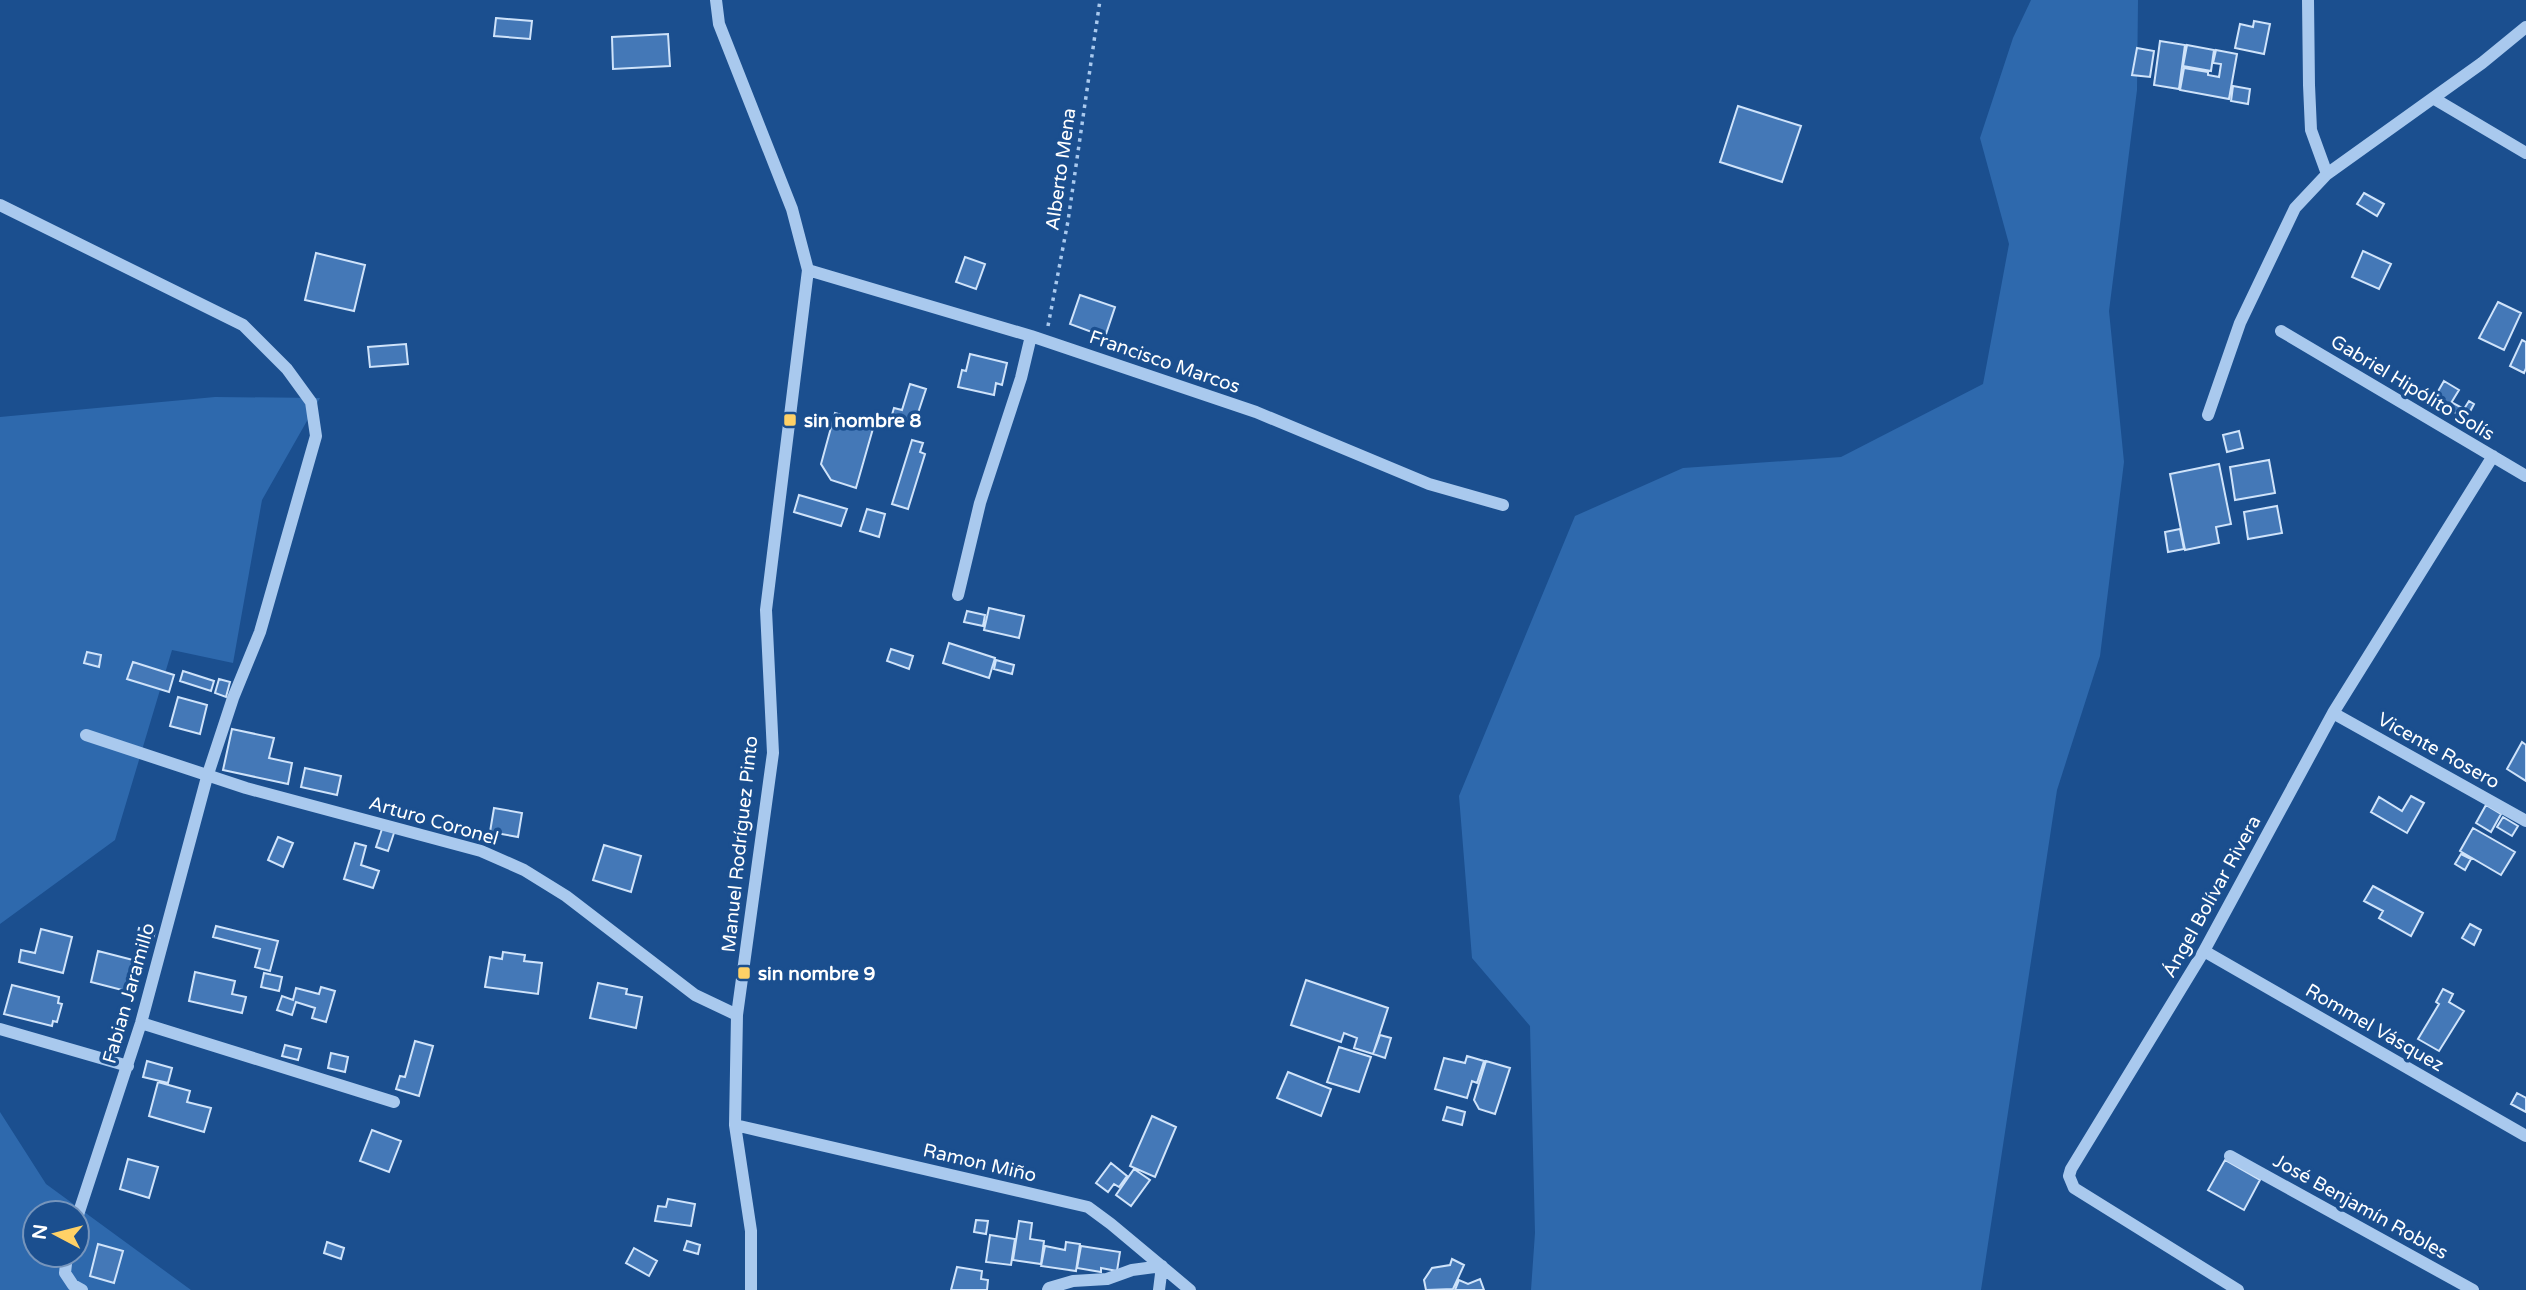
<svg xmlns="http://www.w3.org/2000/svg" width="2526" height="1290" viewBox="0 0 2526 1290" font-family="'Varela Round',sans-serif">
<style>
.green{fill:#2e69ad;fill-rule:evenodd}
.building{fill:#4478b7;stroke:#cfe3fa;stroke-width:2}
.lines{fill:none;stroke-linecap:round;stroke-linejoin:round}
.path{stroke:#a9c9ee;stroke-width:3.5;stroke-dasharray:3.5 5;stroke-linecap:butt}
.minor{stroke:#a9c9ee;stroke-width:12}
.poi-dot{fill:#ffd166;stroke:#1b4f8f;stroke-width:2.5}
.labels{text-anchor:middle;stroke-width:7;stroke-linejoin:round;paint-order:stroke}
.street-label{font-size:19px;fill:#fff;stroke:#1b4f8f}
.poi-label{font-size:19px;font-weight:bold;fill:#fff;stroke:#1b4f8f;text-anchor:start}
</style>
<rect width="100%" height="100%" fill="#1b4f8f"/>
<!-- green -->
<path class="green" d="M2031,0H2138L2137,90L2109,311L2124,462L2100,656L2057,790L1981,1290H1531L1535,1233L1530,1026L1472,958L1459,796L1575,516L1683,468L1841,457L1983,384L2009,244L1980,138L2013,38Z
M215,397L320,398L262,500L233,663L172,650L115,840L0,924V417Z
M0,1112L46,1184L191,1290H0ZM35,1213H77V1255H35Z"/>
<!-- building -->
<path class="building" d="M496,18L532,21L530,39L494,36Z
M2254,21L2270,24L2264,54L2235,48L2240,24L2253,27Z
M668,34L670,66L613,69L612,37Z
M2160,41L2185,45L2179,89L2154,85Z
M2187,45L2214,50L2211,71L2183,66Z
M2137,48L2154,51L2150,77L2132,75Z
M2216,50L2237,54L2229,99L2180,90L2184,68L2208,72V75L2219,77L2221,64L2213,63Z
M2233,86L2250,89L2248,104L2231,101Z
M1738,106L1801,126L1782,182L1720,162Z
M2364,193L2384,204L2377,216L2357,204Z
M2363,251L2391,264L2379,289L2352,277Z
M316,253L365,265L354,311L305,300Z
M965,257L985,264L976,289L956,282Z
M1080,295L1115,307L1105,337L1070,324Z
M2498,302L2521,313L2504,350L2479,338Z
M2522,340L2526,342V368L2524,373L2510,366Z
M406,344L408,364L370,367L368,347Z
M970,354L1007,363L1002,385L996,383L994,395L958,387L962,370L966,371Z
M2444,381L2459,390L2448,408L2433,400Z
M910,384L926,389L914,425L891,418L894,408L902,410Z
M2469,401L2474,404L2466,419L2449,409L2453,403L2464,409Z
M835,413L874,425L856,488L831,480L821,464Z
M2239,431L2243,448L2227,452L2223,435Z
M912,440L923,443L920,452L925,454L908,509L892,504Z
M2269,460L2275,493L2235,500L2230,467Z
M2219,464L2231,524L2216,527L2219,543L2185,550L2170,474Z
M799,495L847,509L841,526L794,512Z
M2277,506L2282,533L2248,539L2244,512Z
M867,509L885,514L879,537L860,531Z
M2180,529L2184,549L2168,552L2165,532Z
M989,608L1024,616L1019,638L984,630Z
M967,611L985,615L983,626L964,622Z
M949,643L995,658L989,678L943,663Z
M891,649L913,656L909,669L887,661Z
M87,652L101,655L99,667L84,663Z
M996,660L1014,665L1012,674L994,669Z
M133,662L174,675L169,692L127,679Z
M183,671L214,681L211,691L180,681Z
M219,679L230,682L226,697L215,693Z
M178,697L207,705L200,734L170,726Z
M232,729L274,738L269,758L292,763L288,784L223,770Z
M2522,742L2526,745V781L2507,769Z
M305,768L341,776L337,795L301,787Z
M2411,796L2424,803L2407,833L2371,812L2379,797L2402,811Z
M2486,805L2501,814L2491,832L2476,823Z
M494,808L522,813L518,837L490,832Z
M2503,817L2518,826L2512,836L2497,827Z
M383,826L395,830L388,851L376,847Z
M2473,828L2515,852L2501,875L2460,851Z
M278,837L293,843L283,867L268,860Z
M355,843L366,846L361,865L379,871L373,888L344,879Z
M604,845L641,856L631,892L593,880Z
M2461,854L2471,859L2465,870L2455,864Z
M2373,886L2423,913L2411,936L2379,918L2383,911L2364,901Z
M2470,924L2481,930L2474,945L2462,938Z
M216,926L278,941L270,971L255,967L260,949L213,937Z
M139,928L155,932L151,944L136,940Z
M41,929L72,937L63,973L19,962L21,950L35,953Z
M98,951L133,960L126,991L91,982Z
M503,952L525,955L524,961L542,963L538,994L485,987L490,957L502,959Z
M195,972L235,981L232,994L246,997L242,1013L189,1001Z
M264,973L282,977L279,991L261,987Z
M1306,980L1388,1008L1373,1054L1354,1048L1357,1038L1344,1033L1341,1042L1291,1025Z
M598,983L627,989L626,994L642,997L636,1028L590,1018Z
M12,985L59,997L58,1003L62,1004L57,1022L53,1021L52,1026L4,1014Z
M321,987L335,991L326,1022L312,1018L315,1008L296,1002L292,1015L277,1010L282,996L293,1000L296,988L319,994Z
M2443,989L2453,994L2449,1002L2464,1011L2439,1051L2418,1039L2439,1004L2436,1002Z
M1380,1035L1391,1038L1385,1058L1373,1054Z
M415,1041L433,1046L419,1096L396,1089L400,1076L405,1077Z
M285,1045L301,1049L298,1060L282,1056Z
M1339,1047L1371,1057L1359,1092L1327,1082Z
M331,1053L348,1057L345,1072L328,1068Z
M1467,1056L1484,1061L1477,1083L1472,1081L1467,1098L1435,1089L1444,1058L1465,1063Z
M147,1061L172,1068L168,1083L143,1077Z
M1486,1061L1510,1068L1495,1114L1479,1109L1474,1100Z
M1288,1072L1331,1089L1321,1116L1277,1098Z
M158,1082L190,1091L187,1102L211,1108L204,1132L149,1116Z
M2517,1093L2526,1098V1112L2511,1104Z
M1447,1107L1465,1112L1462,1125L1443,1120Z
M1152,1116L1176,1127L1155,1177L1130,1166Z
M372,1130L401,1141L389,1172L360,1161Z
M128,1159L158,1167L149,1198L120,1189Z
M2225,1160L2260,1180L2244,1210L2208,1190Z
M1111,1163L1127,1176L1119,1187L1114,1184L1108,1192L1096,1183Z
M1134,1169L1150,1180L1131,1206L1116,1195Z
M668,1199L695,1204L691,1226L655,1221L658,1206L666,1207Z
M976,1220L988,1221L986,1234L974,1232Z
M1019,1221L1032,1223L1030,1239L1044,1241L1041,1264L1013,1260Z
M990,1235L1015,1239L1011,1265L986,1262Z
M687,1241L700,1245L698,1254L684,1250Z
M327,1242L344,1248L341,1259L324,1253Z
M1066,1242L1080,1244L1076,1271L1041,1266L1045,1246L1065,1250Z
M98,1244L123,1251L114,1283L90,1276Z
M1081,1246L1120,1252L1117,1271L1101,1268V1272L1077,1268Z
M634,1248L657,1261L649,1276L626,1263Z
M1452,1259L1464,1265L1453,1289L1426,1290L1424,1280L1432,1268L1450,1265Z
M957,1267L982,1271L981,1279L988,1280L987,1290H951Z
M1480,1279L1484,1290H1455L1459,1280L1468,1284Z"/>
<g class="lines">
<!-- path -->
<path class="path" d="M1048,326L1068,221L1100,0"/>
<!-- minor -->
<path class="minor" d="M716,0L719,24L792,209L808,270L766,610L773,753L737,1015L735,1125L751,1231V1290
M2308,0L2309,85L2311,130L2327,174
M2433,98L2526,153
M0,205L243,325L287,369L311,402L316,436L260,632L233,698L207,777L141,1023L77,1218
M808,270L1031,336L1256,412L1429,484L1503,505
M2281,331L2526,476
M2208,415L2240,323L2295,208L2327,174L2482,63L2526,27
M958,595L980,503L1021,378L1031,336
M2333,713L2526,821
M86,735L246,788L481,851L524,870L566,896L695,995L737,1015
M2204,951L2526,1136
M141,1023L394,1102
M0,1029L128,1066
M735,1125L1088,1207L1111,1224L1190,1290
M2230,1156L2473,1290
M67,1255L65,1273L73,1285L82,1290
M1048,1290L1049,1288L1073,1281L1107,1279L1132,1270L1162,1266L1159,1290
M2238,1290L2074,1188L2069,1176L2071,1169L2204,951L2333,713L2493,456"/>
</g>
<!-- markers -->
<g class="poi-dot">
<rect x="783" y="413" width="14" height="14" rx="3.5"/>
<rect x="737" y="966" width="14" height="14" rx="3.5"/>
</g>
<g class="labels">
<!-- street labels -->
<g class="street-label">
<text transform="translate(1060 169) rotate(-82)" y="7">Alberto Mena</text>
<text transform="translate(1165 361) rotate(19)" y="7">Francisco Marcos</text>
<text transform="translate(2413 387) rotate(31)" y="7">Gabriel Hipólito Solís</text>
<text transform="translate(2439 750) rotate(29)" y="7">Vicente Rosero</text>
<text transform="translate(434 820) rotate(16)" y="7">Arturo Coronel</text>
<text transform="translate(739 844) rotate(-84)" y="7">Manuel Rodríguez Pinto</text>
<text transform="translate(2211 896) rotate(-61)" y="7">Ángel Bolívar Rivera</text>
<text transform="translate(128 993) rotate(-74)" y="7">Fabian Jaramillo</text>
<text transform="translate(2375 1027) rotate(30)" y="7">Rommel Vásquez</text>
<text transform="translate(980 1162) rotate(13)" y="7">Ramon Miño</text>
<text transform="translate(2361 1206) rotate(29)" y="7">José Benjamín Robles</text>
</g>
<!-- poi labels -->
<g class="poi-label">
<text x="804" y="427">sin nombre 8</text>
<text x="758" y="980">sin nombre 9</text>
</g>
</g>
<!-- north arrow -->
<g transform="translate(56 1234) rotate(277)"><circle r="33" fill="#1b4f8f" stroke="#7695bc" stroke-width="2"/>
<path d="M0-5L12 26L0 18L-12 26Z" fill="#ffd166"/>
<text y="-10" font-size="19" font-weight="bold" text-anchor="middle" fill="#ffffff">N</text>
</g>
</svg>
